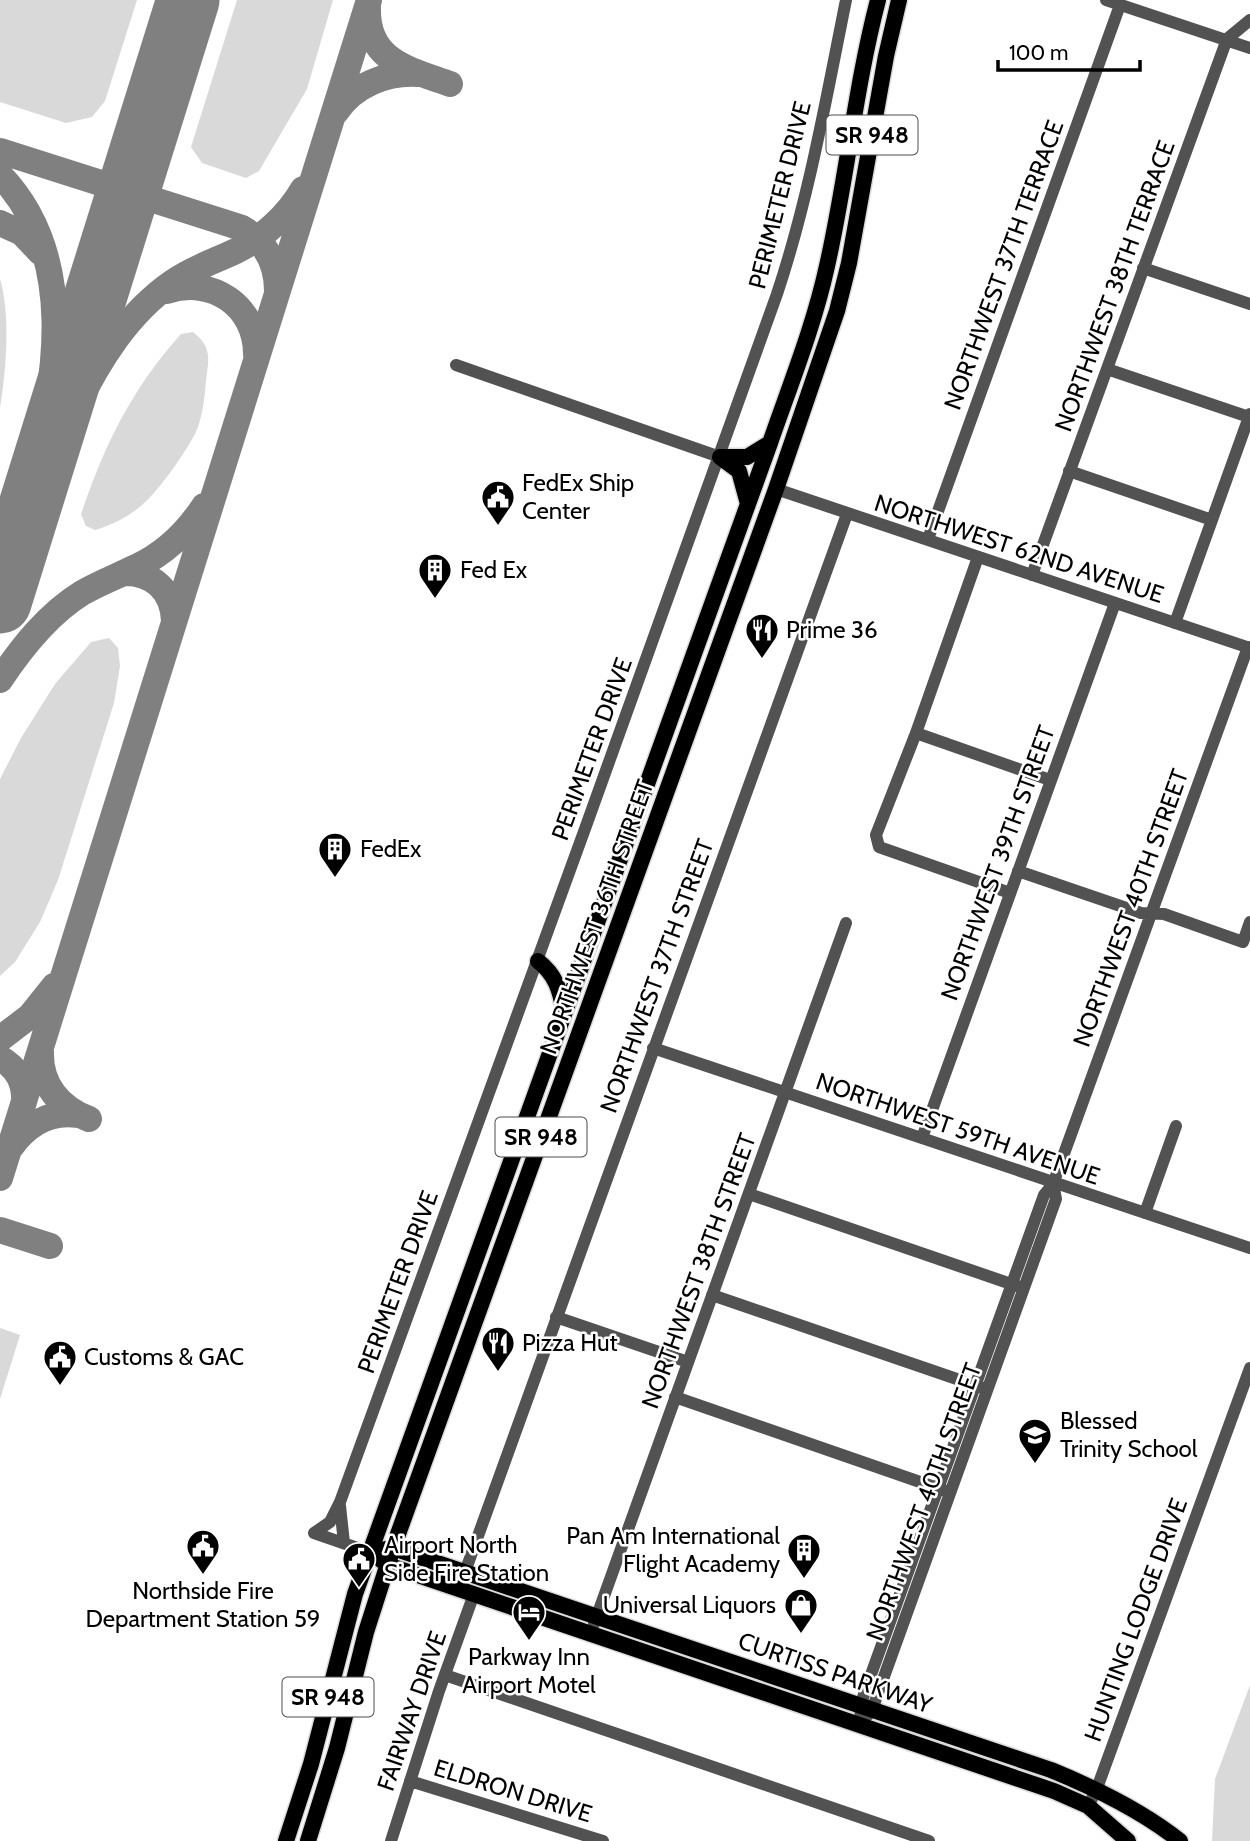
<svg xmlns="http://www.w3.org/2000/svg" width="1250" height="1841" viewBox="0 0 1250 1841" font-family="Cabin,sans-serif">
<style>
.green{fill:#d9d9d9}
.lines{fill:none;stroke-linecap:round;stroke-linejoin:round}
.taxiway{stroke:#808080;stroke-width:26}
.runway{stroke:#808080;stroke-width:63}
.major-casing{stroke:#dbdbdb;stroke-width:19}
.minor{stroke:#525252;stroke-width:12}
.major{stroke:#000;stroke-width:16}
.labels{text-anchor:middle;stroke-width:5;stroke-linejoin:round;paint-order:stroke}
.shield{fill:#fff;stroke:#4c4c4c;stroke-width:2}
.shield-label{font-size:23px;font-weight:bold;fill:#000}
.street-label{font-size:24px;fill:#000;stroke:#fff}
.poi-label{font-size:24px;fill:#000;stroke:#fff;text-anchor:start}
</style>
<rect width="100%" height="100%" fill="#fff"/>
<!-- green -->
<path class="green" d="M0,0H137L105,101L92,117L66,123L0,102Z
M237,0H333L307,89L259,171L246,178L202,163L191,147Z
M0,279C11,316 6,370 0,408Z
M193,332C212,347 209,358 206,380C205,395 203,412 198,427C191,446 157,493 142,505C128,517 112,525 95,530L86,526L81,514C105,444 131,390 181,334Z
M109,638L118,648L120,666L114,703L58,880L40,922L15,962L0,976V779L21,738L55,684L91,642Z
M0,1328L20,1335L0,1399Z
M1250,1685V1841H1212L1215,1779Z"/>
<g class="lines">
<!-- taxiway -->
<path class="taxiway" d="M368,7C366,61 408,69 450,84
M336,112C354,85 387,72 418,74
M0,151L242,228C266,242 277,264 277,291
M0,175C79,257 56,381 31,479
M0,223L22,233L40,252
M167,291C212,276 256,306 256,354
M123,573C153,572 173,591 174,621
M0,604L75,409C99,360 128,313 173,282C193,268 215,261 236,251C263,238 288,215 303,189
M0,680C22,647 48,614 82,593C99,583 118,576 136,567C164,554 187,532 204,506
M0,1039L30,1016L54,986
M41,1052C40,1085 60,1108 89,1119
M0,1058C17,1068 25,1082 24,1102
M11,1147C27,1125 49,1111 77,1115
M0,1178L369,0
M0,1230L50,1246"/>
<!-- runway -->
<path class="runway" d="M0,602L188,0"/>
<defs>
<path id="major" d="M720,457L739,471L748,504
M721,457H747L770,443
M538,961C556,975 560,990 564,1012
M386,1549L393,1548L1051,1770C1095,1788 1142,1811 1180,1841
M381,1560L388,1565L1054,1791L1088,1806L1128,1841
M286,1841L311,1764L355,1594L770,443C790,385 814,326 827,266C847,178 855,88 878,0
M308,1841L337,1748L366,1632L393,1548L776,489L837,311L849,263L886,56L899,0"/>
</defs>
<!-- major casing -->
<use href="#major" class="major-casing"/>
<!-- minor -->
<path class="minor" d="M1106,0L1250,48
M1143,268L1250,304
M456,365L720,457
M1107,369L1249,417
M1069,471L1212,520
M776,489L1250,648
M928,539L1120,5
M978,557L916,733L876,835L879,847L1010,893
M1032,575L1227,39L1250,20
M1175,623L1250,414
M916,733L1050,780
M1018,871L1141,913L1164,914L1243,942L1250,922
M653,1048L1250,1248
M922,1138L1115,603
M749,1194L1020,1287
M1145,1213L1176,1126
M712,1295L983,1388
M556,1317L688,1362
M675,1397L946,1491
M340,1506L344,1543
M314,1533L330,1522L340,1502L586,826L777,294C809,198 826,99 846,0
M314,1533L369,1552
M465,1572L847,514
M594,1624L846,923
M445,1675L929,1841
M867,1716L872,1710L1056,1199L1053,1184
M860,1724L861,1706L864,1694L1044,1195L1053,1184L1248,647
M410,1781L603,1841
M1088,1806L1096,1791L1250,1368
M391,1841L439,1691L474,1594"/>
<!-- major -->
<use href="#major" class="major"/>
</g>
<!-- icons -->
<defs>
<symbol id="civic-pin" viewBox="-11 -11 22 30"><path d="M0 17L-7.5 6A9.5 9.5 0 1 1 7.5 6Z" fill="#000" stroke="#fff"/><path d="M-.6-6.5H3V-4.5H.6V-3L4-1V1h2V6H-6V1h2V-1L-.6-3ZM-1.2 2.5V6h2.4V2.5Z" fill="#fff"/></symbol>
<symbol id="building-pin" viewBox="-11 -11 22 30"><path d="M0 17L-7.5 6A9.5 9.5 0 1 1 7.5 6Z" fill="#000" stroke="#fff"/><path d="M-4-6H4V6H1V3H-1V6H-4ZM-2.5-4.3h1.7v1.8h-1.7ZM.8-4.3h1.7v1.8H.8ZM-2.5-1h1.7V.8h-1.7ZM.8-1h1.7V.8H.8Z" fill="#fff"/></symbol>
<symbol id="restaurant-pin" viewBox="-11 -11 22 30"><path d="M0 17L-7.5 6A9.5 9.5 0 1 1 7.5 6Z" fill="#000" stroke="#fff"/><path d="M-5-6h1v4h1v-4h1v4h1v-4h1v5L-1.5 .5V6h-2V.5L-5-1ZM5-6V6H3V1.5H1.5Q1.5-4 5-6Z" fill="#fff"/></symbol>
<symbol id="school-pin" viewBox="-11 -11 22 30"><path d="M0 17L-7.5 6A9.5 9.5 0 1 1 7.5 6Z" fill="#000" stroke="#fff"/><path d="M0-5L7-2L0 1L-7-2ZM-4 1L0 2.5L4 1V4Q0 6-4 4Z" fill="#fff"/></symbol>
<symbol id="shop-pin" viewBox="-11 -11 22 30"><path d="M0 17L-7.5 6A9.5 9.5 0 1 1 7.5 6Z" fill="#000" stroke="#fff"/><path d="M-5-2.5h2.3a2.7 3.5 0 0 1 5.4 0H5L5.5 6h-11ZM-1.5-2.5h3a1.5 2.3 0 0 0-3 0Z" fill="#fff"/></symbol>
<symbol id="hotel-pin" viewBox="-11 -11 22 30"><path d="M0 17L-7.5 6A9.5 9.5 0 1 1 7.5 6Z" fill="#000" stroke="#fff"/><path d="M-6-4.5h1.5V1H6V5H4.5V3h-9V5H-6ZM-4 0a1.8 1.8 0 1 1 3.6 0ZM.5 0V-2.5h3Q6-2.5 6 0Z" fill="#fff"/></symbol>
</defs>
<g fill-rule="evenodd">
<use href="#civic-pin" x="479" y="478" width="38" height="52"/>
<use href="#building-pin" x="416" y="551" width="38" height="52"/>
<use href="#restaurant-pin" x="743" y="611" width="38" height="52"/>
<use href="#building-pin" x="316" y="830" width="38" height="52"/>
<use href="#restaurant-pin" x="479" y="1324" width="38" height="52"/>
<use href="#civic-pin" x="41" y="1338" width="38" height="52"/>
<use href="#school-pin" x="1016" y="1416" width="38" height="52"/>
<use href="#civic-pin" x="184" y="1527" width="38" height="52"/>
<use href="#building-pin" x="785" y="1531" width="38" height="52"/>
<use href="#civic-pin" x="340" y="1540" width="38" height="52"/>
<use href="#shop-pin" x="782" y="1586" width="38" height="52"/>
<use href="#hotel-pin" x="510" y="1593" width="38" height="52"/>
</g>
<g class="labels">
<!-- shield labels -->
<g class="shield">
<rect x="826.5" y="115.5" width="91" height="39" rx="5"/>
<rect x="495.5" y="1117.5" width="91" height="39" rx="5"/>
<rect x="282.5" y="1677.5" width="91" height="39" rx="5"/>
</g>
<g class="shield-label">
<text x="872" y="143">SR 948</text>
<text x="541" y="1145">SR 948</text>
<text x="328" y="1705">SR 948</text>
</g>
<!-- street labels -->
<g class="street-label">
<text transform="translate(780 195) rotate(-76)" y="8">PERIMETER DRIVE</text>
<text transform="translate(1004 265) rotate(-70)" y="8">NORTHWEST 37TH TERRACE</text>
<text transform="translate(1115 286) rotate(-70)" y="8">NORTHWEST 38TH TERRACE</text>
<text transform="translate(1019 549) rotate(18)" y="8">NORTHWEST 62ND AVENUE</text>
<text transform="translate(592 749) rotate(-70)" y="8">PERIMETER DRIVE</text>
<text transform="translate(998 863) rotate(-70)" y="8">NORTHWEST 39TH STREET</text>
<text transform="translate(1131 908) rotate(-70)" y="8">NORTHWEST 40TH STREET</text>
<text transform="translate(597 917) rotate(-70)" y="8">NORTHWEST 36TH STREET</text>
<text transform="translate(657 976) rotate(-70)" y="8">NORTHWEST 37TH STREET</text>
<text transform="translate(958 1129) rotate(19)" y="8">NORTHWEST 59TH AVENUE</text>
<text transform="translate(699 1271) rotate(-70)" y="8">NORTHWEST 38TH STREET</text>
<text transform="translate(398 1282) rotate(-70)" y="8">PERIMETER DRIVE</text>
<text transform="translate(924 1502) rotate(-70)" y="8">NORTHWEST 40TH STREET</text>
<text transform="translate(1136 1620) rotate(-70)" y="8">HUNTING LODGE DRIVE</text>
<text transform="translate(835 1673) rotate(19)" y="8">CURTISS PARKWAY</text>
<text transform="translate(412 1711) rotate(-71)" y="8">FAIRWAY DRIVE</text>
<text transform="translate(513 1791) rotate(17)" y="8">ELDRON DRIVE</text>
</g>
<!-- poi labels -->
<g class="poi-label">
<text x="522" y="491">FedEx Ship<tspan x="522" dy="28">Center</tspan></text>
<text x="460" y="578">Fed Ex</text>
<text x="786" y="638">Prime 36</text>
<text x="360" y="857">FedEx</text>
<text x="522" y="1351">Pizza Hut</text>
<text x="84" y="1365">Customs &amp; GAC</text>
<text x="1060" y="1429">Blessed<tspan x="1060" dy="28">Trinity School</tspan></text>
<text x="780" y="1544" text-anchor="end">Pan Am International<tspan x="780" dy="28">Flight Academy</tspan></text>
<text x="384" y="1553">Airport North<tspan x="384" dy="28">Side Fire Station</tspan></text>
<text x="203" y="1599" text-anchor="middle">Northside Fire<tspan x="203" dy="28">Department Station 59</tspan></text>
<text x="776" y="1613" text-anchor="end">Universal Liquors</text>
<text x="529" y="1665" text-anchor="middle">Parkway Inn<tspan x="529" dy="28">Airport Motel</tspan></text>
</g>
</g>
<!-- scale -->
<path d="M998 60v10h142v-10" fill="none" stroke="#000000" stroke-width="3.5"/>
<text x="1009" y="60" font-size="21" fill="#000000" stroke="#ffffff" stroke-width="5" paint-order="stroke">100 m</text>
</svg>
